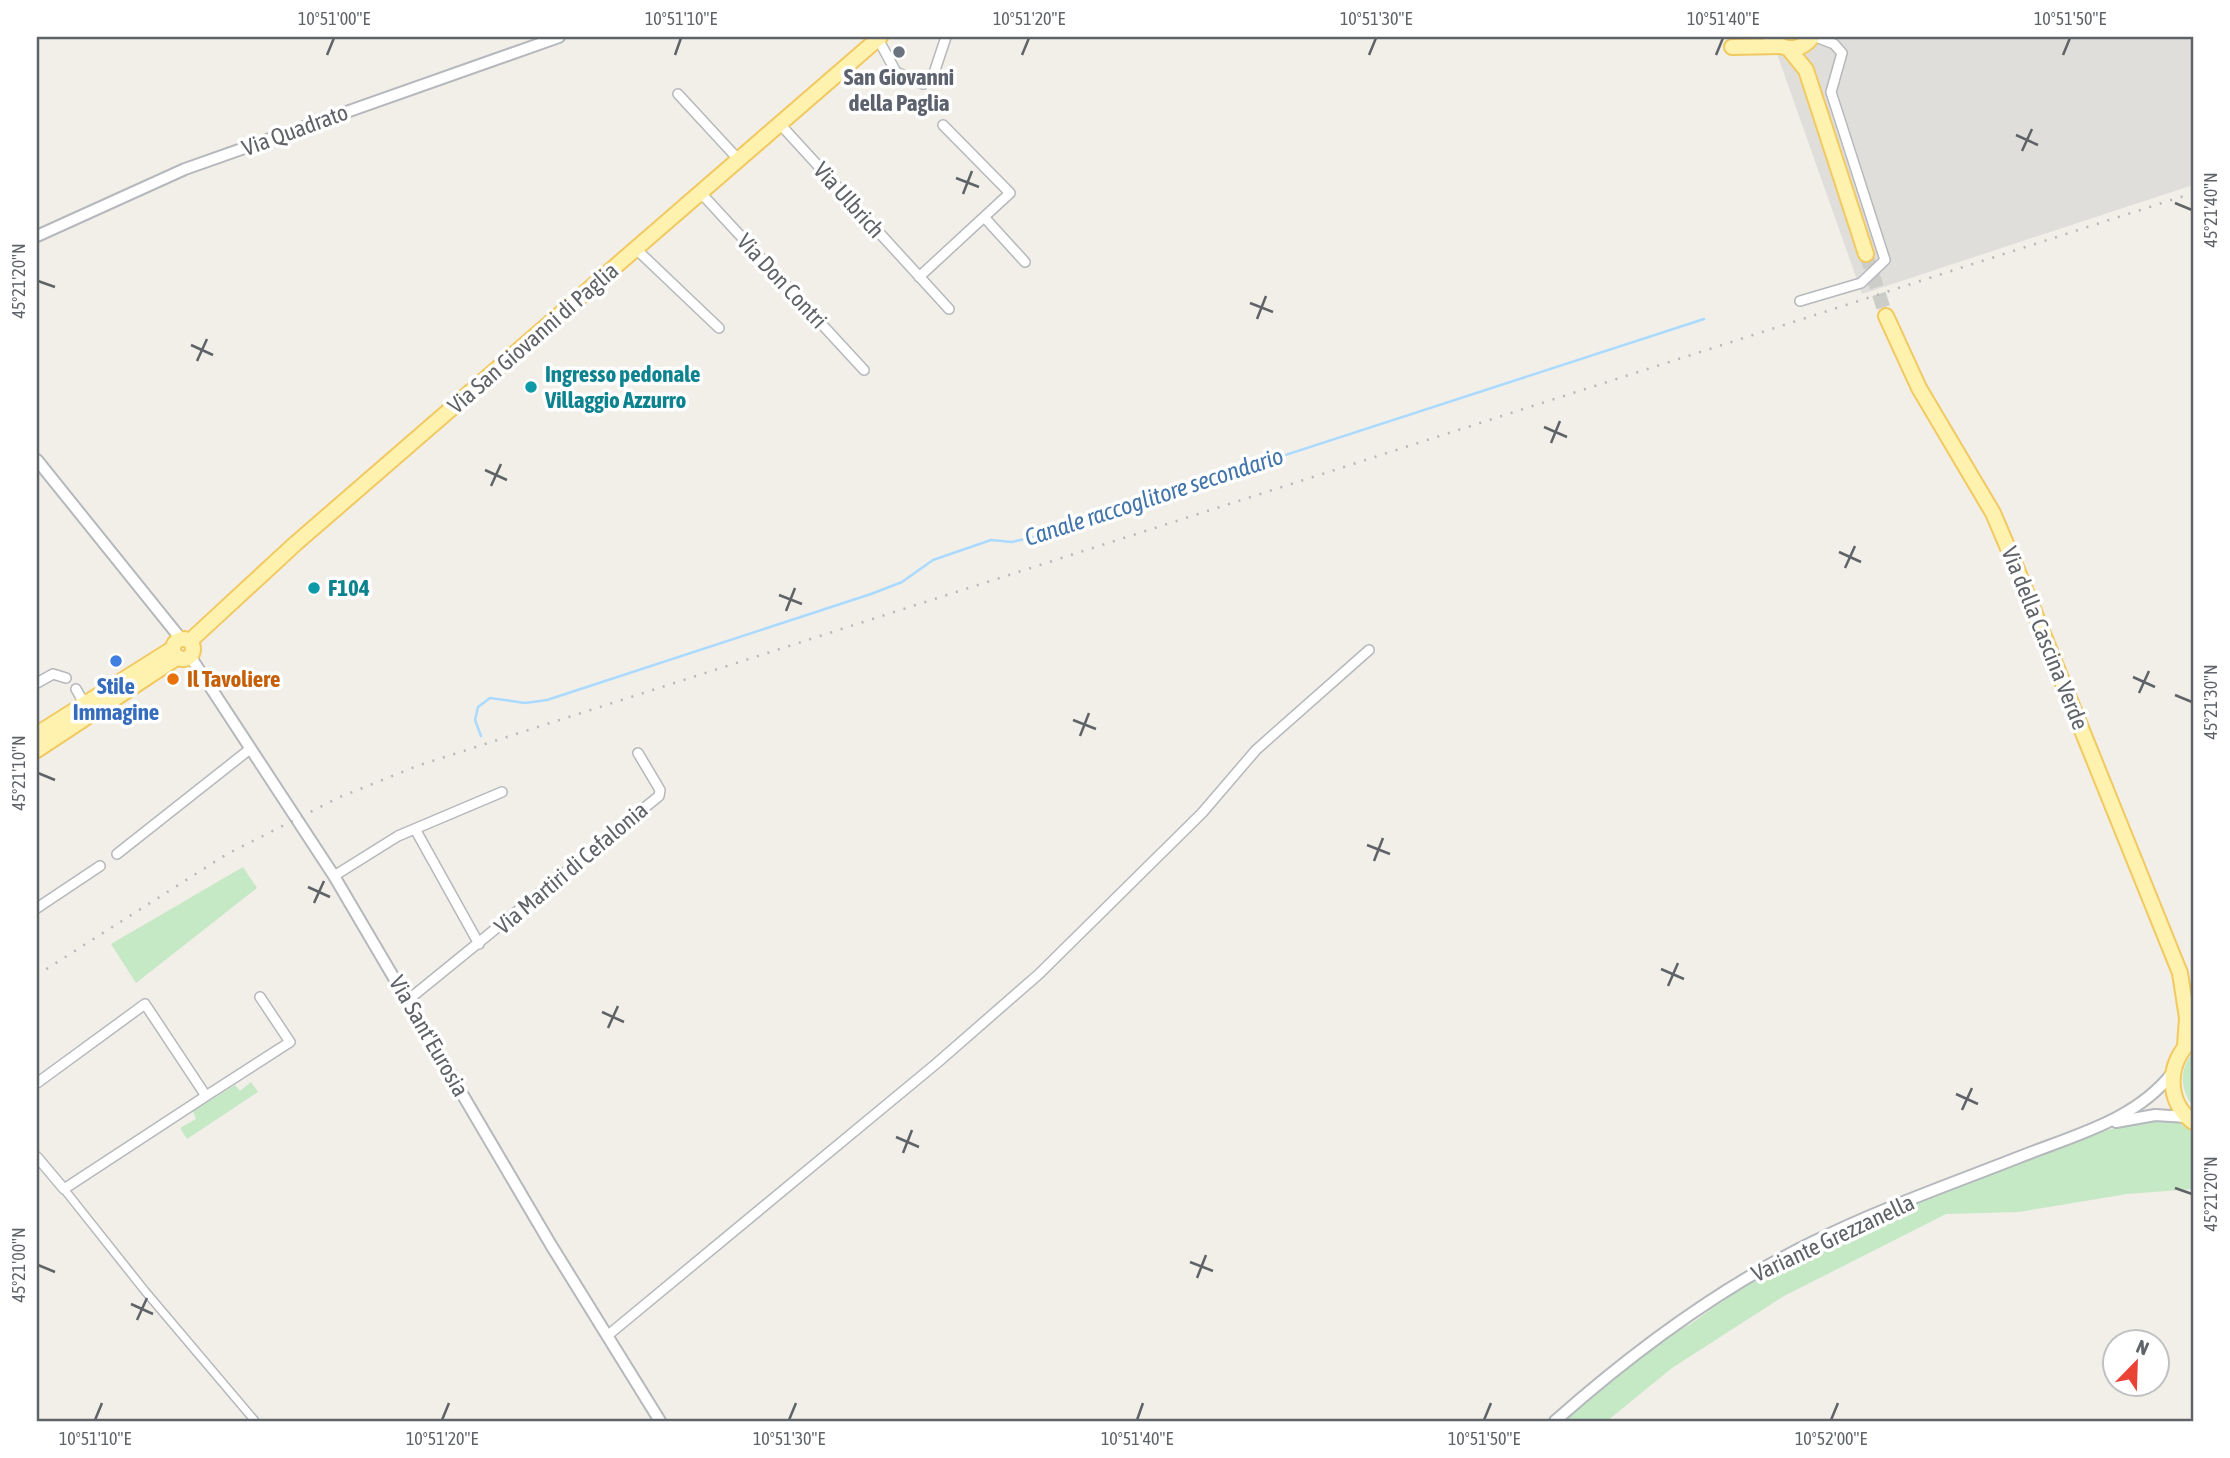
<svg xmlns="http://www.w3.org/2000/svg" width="2230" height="1458" viewBox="0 0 2230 1458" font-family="'Asap Condensed',sans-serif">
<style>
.industrial{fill:#e0deda}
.green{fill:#c5e8c5}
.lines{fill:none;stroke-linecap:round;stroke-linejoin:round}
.stream{stroke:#aadaff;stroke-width:2.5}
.primary-tunnel{stroke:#ccccc8;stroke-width:14;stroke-dasharray:14 7;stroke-linecap:butt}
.pedestrian-casing{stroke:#b5b8bc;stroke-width:10}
.minor-casing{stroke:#b5b8bc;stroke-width:12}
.tertiary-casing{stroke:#b5b8bc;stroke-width:14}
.primary-casing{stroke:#f2c960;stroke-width:18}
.pedestrian{stroke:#fff;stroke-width:7}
.minor{stroke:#fff;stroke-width:9}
.tertiary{stroke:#fff;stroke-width:10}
.primary{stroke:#fff2af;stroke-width:14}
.rail{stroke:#b6b7b8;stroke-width:2.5;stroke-dasharray:2 9;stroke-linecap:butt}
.ticks{fill:none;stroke:#5f6368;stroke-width:2.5}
.worship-dot{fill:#6b7280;stroke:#fff;stroke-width:2.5}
.culture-dot{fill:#0f9aa8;stroke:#fff;stroke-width:2.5}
.shop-dot{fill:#3f7fe0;stroke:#fff;stroke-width:2.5}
.food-dot{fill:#e8710a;stroke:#fff;stroke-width:2.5}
.labels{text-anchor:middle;stroke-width:7;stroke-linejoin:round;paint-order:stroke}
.worship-label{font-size:23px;font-weight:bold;fill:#5b616d;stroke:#fff}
.street-label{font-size:23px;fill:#5f6368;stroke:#fff}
.culture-label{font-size:23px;font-weight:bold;fill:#0d838f;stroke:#fff;text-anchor:start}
.food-label{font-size:23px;font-weight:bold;fill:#c56008;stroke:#fff;text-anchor:start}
.shop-label{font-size:23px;font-weight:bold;fill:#366cbe;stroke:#fff}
.water-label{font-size:24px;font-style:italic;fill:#4174aa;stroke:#fff}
.neatline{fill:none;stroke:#5f6368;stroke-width:2.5}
.ticks-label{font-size:18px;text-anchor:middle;fill:#5f6368}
</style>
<rect width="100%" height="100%" fill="#f1efe8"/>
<!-- industrial -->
<path class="industrial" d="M1771,37H2193V185L1862,294Z"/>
<!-- green -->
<path class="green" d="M243,867L257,888L136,983L111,944Z
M2193,1053V1106C2180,1090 2179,1069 2193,1053Z
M251,1082L258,1092L187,1139L180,1128L196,1119L193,1111L235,1085L240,1091Z
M2170,1117L2193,1131V1189L2127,1194L2019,1212L1946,1214L1784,1296L1672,1368L1607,1421H1560L1661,1340L1689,1325L1764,1272L1801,1254L1913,1203L2098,1132Z"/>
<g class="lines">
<!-- stream -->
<path class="stream" d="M481,736L475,720L478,707L490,698L525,703L547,700L871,594L902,582L933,560L991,540L1012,542L1033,537L1704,319"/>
<!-- primary-tunnel -->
<path class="primary-tunnel" d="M1866,254L1886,316"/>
<defs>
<path id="pedestrian" d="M64,1189L145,1291L255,1421"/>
<path id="minor" d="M877,37L896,72L923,84L934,73L946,37
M678,94L738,159
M779,123L949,309
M700,192L864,370
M984,217L1025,262
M635,248L719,328
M919,277L1010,193L943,125
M1800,301L1861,283L1885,260L1831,92L1842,53L1834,44L1816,37
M37,683L53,674L66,678
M76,689L84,703
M415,829L479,944
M117,854L250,749
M334,876L398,836L502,792
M37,908L100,866
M408,1000L659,796L660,790L638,753
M37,1083L145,1004L206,1096L64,1189L37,1157
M206,1096L290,1042L260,997
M607,1336L937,1063L1039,974L1202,813L1256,750L1369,650"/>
<path id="tertiary" d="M37,236L185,169L559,37
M37,460L181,639
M190,656L334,876L551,1245L660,1421
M2116,1122L2155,1115L2187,1117
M1555,1421C1633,1352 1717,1289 1811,1243C1877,1210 1948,1185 2017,1158C2071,1136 2136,1121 2173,1072"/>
<path id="primary" d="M1771,37C1782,52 1801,52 1812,37
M1732,47L1779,46
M1789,49L1806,70L1866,254
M1886,316L1919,388L1993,513L2016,567L2180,973L2187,1018L2185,1046
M173 649a10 10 0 1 1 20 0a10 10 0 1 1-20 0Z
M190,641L295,544L880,37
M37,734L172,649
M37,750L178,657
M2192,1040C2167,1062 2165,1101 2193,1122"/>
</defs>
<!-- pedestrian casing -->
<use href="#pedestrian" class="pedestrian-casing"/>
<!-- minor casing -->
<use href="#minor" class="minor-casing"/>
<!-- tertiary casing -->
<use href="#tertiary" class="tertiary-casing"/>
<!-- primary casing -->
<use href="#primary" class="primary-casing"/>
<!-- pedestrian -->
<use href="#pedestrian" class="pedestrian"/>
<!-- minor -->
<use href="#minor" class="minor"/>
<!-- tertiary -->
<use href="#tertiary" class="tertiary"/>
<!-- primary -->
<use href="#primary" class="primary"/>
<!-- rail -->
<path class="rail" d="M37,975L227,854L340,797L417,766L2193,193"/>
</g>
<!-- ticks -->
<path class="ticks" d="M327,55L334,38M675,55L681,38M1022,55L1029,38M1369,55L1376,38M1716,55L1723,38M2063,55L2070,38M2016,135L2038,145M2022,151L2032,129M956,178L979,187M963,194L972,171M2175,203L2192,210M38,281L55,287M1250,303L1273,312M1257,319L1266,296M191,345L213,355M197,361L207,339M1544,427L1567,437M1551,443L1560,421M485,470L507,480M491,486L501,464M1839,552L1861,562M1845,568L1855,546M779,595L802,604M786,611L795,588M2133,677L2155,687M2139,693L2149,671M2175,695L2192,702M1073,720L1096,729M1080,736L1089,713M38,773L55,780M1367,845L1390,854M1374,861L1383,838M308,887L330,897M314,903L324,881M1661,969L1684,979M1668,986L1678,963M602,1012L624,1022M608,1028L618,1006M1956,1094L1978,1104M1962,1110L1972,1088M896,1137L919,1147M903,1153L912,1130M2175,1188L2192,1194M1190,1262L1213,1271M38,1265L55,1272M1197,1278L1206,1255M131,1304L153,1314M137,1320L147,1298M95,1420L102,1403M442,1420L449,1403M789,1420L796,1403M1137,1420L1143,1403M1484,1420L1491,1403M1831,1420L1838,1403"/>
<!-- markers -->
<circle class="worship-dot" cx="899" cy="52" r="7"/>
<g class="culture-dot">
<circle cx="531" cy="387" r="7"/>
<circle cx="314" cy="588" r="7"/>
</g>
<circle class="shop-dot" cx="116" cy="661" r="7"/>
<circle class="food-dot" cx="173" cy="679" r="7"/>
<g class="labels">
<!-- worship labels -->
<g class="worship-label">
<text x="899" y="85">San Giovanni<tspan x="899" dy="26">della Paglia</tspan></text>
</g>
<!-- street labels -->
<g class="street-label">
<text transform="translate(295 130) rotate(-20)" y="8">Via Quadrato</text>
<text transform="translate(849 200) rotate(48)" y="8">Via Ulbrich</text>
<text transform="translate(782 281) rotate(47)" y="8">Via Don Contri</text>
<text transform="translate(533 338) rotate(-41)" y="8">Via San Giovanni di Paglia</text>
<text transform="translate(2045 638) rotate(68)" y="8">Via della Cascina Verde</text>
<text transform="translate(571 868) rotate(-40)" y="8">Via Martiri di Cefalonia</text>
<text transform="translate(429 1036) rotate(60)" y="8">Via Sant'Eurosia</text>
<text transform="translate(1833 1238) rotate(-25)" y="8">Variante Grezzanella</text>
</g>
<!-- culture labels -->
<g class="culture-label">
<text x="545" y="382">Ingresso pedonale<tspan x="545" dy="26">Villaggio Azzurro</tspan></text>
<text x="328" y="596">F104</text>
</g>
<!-- food labels -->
<g class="food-label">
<text x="187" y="687">Il Tavoliere</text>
</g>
<!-- shop labels -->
<g class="shop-label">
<text x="116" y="694">Stile<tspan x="116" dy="26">Immagine</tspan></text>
</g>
<!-- water labels -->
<g class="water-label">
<text transform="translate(1154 497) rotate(-18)" y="8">Canale raccoglitore secondario</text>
</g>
</g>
<!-- border -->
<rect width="2230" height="1458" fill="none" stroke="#ffffff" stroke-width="77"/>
<!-- north arrow -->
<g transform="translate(2136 1363) rotate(23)"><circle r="33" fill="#ffffff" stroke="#bfc1c3" stroke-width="2"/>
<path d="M0-5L12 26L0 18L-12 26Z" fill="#ea4335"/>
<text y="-10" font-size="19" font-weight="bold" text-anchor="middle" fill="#5f6368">N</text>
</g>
<rect x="38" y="38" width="2154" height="1382" class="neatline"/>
<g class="ticks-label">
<text x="334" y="25">10°51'00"E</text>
<text x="681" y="25">10°51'10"E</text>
<text x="1029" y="25">10°51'20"E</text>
<text x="1376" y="25">10°51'30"E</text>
<text x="1723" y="25">10°51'40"E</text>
<text x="2070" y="25">10°51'50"E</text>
<text transform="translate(2211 210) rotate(-90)" y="6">45°21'40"N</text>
<text transform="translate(19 281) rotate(-90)" y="6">45°21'20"N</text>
<text transform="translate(2211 702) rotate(-90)" y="6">45°21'30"N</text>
<text transform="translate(19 773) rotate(-90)" y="6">45°21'10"N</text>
<text transform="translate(2211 1194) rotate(-90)" y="6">45°21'20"N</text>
<text transform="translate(19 1265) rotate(-90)" y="6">45°21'00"N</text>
<text x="95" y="1445">10°51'10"E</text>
<text x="442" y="1445">10°51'20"E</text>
<text x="789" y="1445">10°51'30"E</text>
<text x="1137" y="1445">10°51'40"E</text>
<text x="1484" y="1445">10°51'50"E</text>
<text x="1831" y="1445">10°52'00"E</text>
</g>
</svg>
